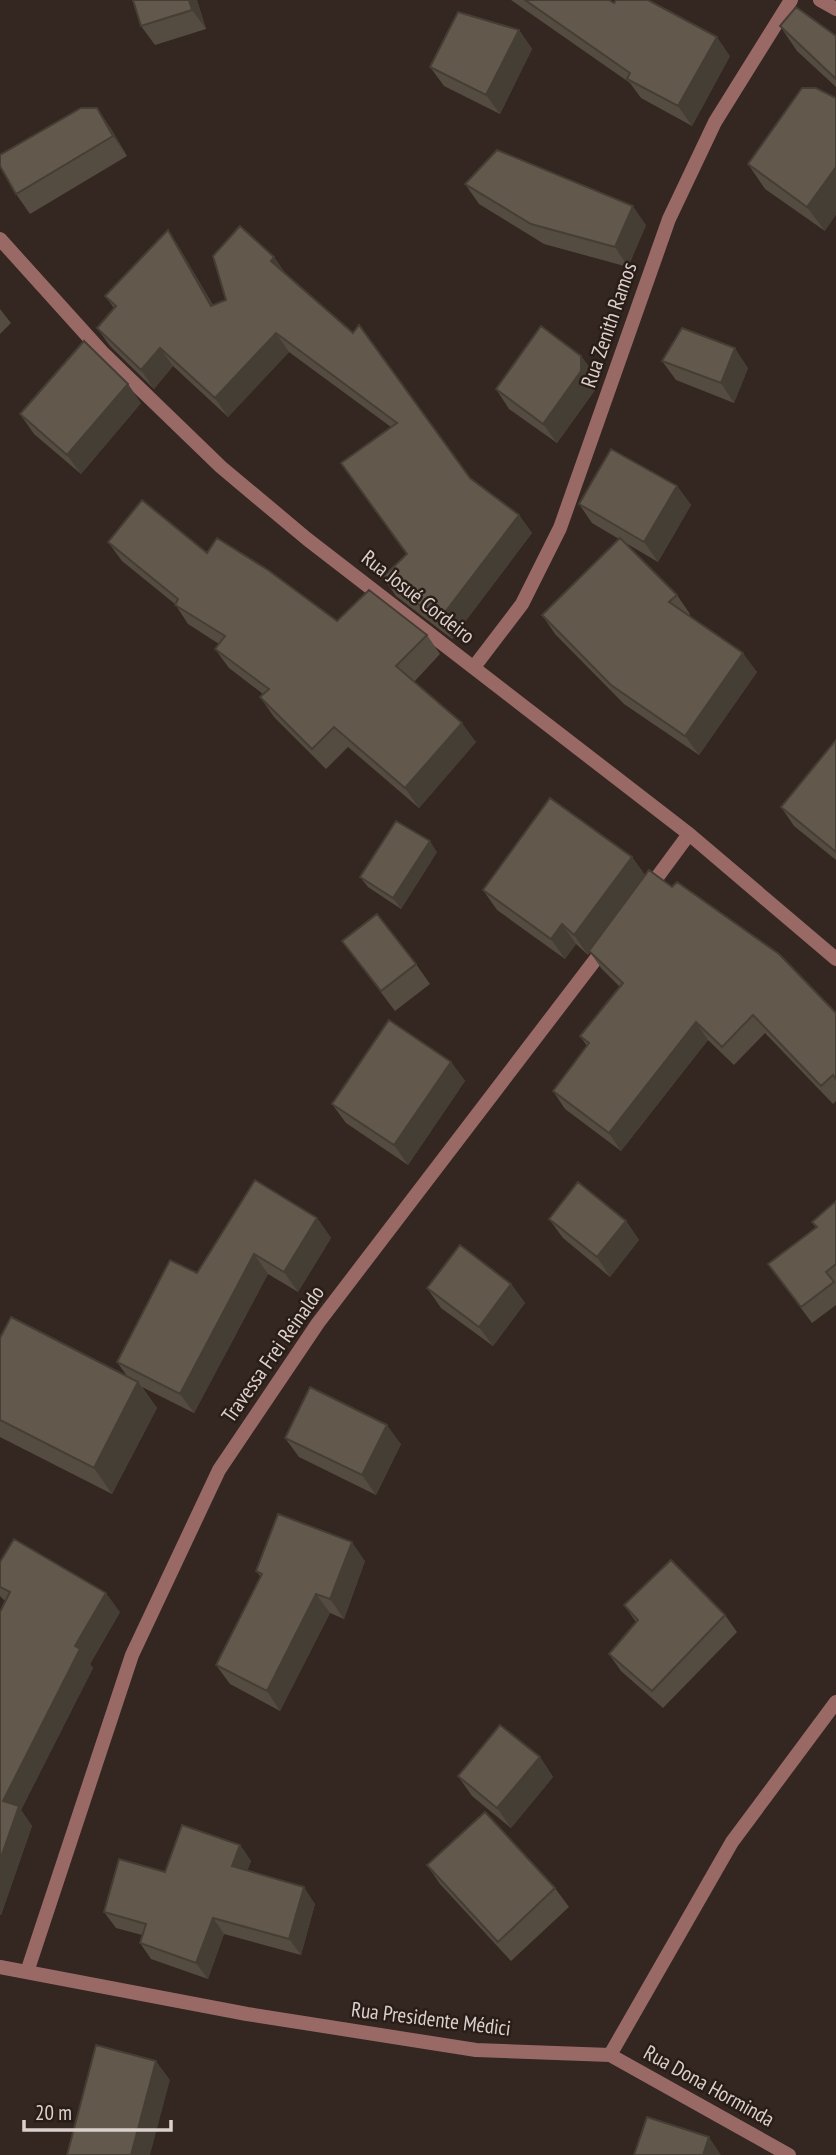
<svg xmlns="http://www.w3.org/2000/svg" width="836" height="2155" viewBox="0 0 836 2155" font-family="'PT Sans Narrow',sans-serif">
<style>
.lines{fill:none;stroke-linecap:round;stroke-linejoin:round}
.street{stroke:#996966;stroke-width:14}
.wall{fill:#554c41}
.shaded-wall{fill:#453e35}
.building{fill:#63584c;stroke:#453e35;stroke-width:2}
.labels{text-anchor:middle;stroke-width:5;stroke-linejoin:round;paint-order:stroke}
.street-label{font-size:21px;fill:#dad1cd;stroke:#2a1d17}
</style>
<rect width="100%" height="100%" fill="#342620"/>
<g class="lines">
<!-- street -->
<path class="street" d="M820,0L836,9
M0,239L102,352L221,467L307,539L689,834L836,959
M474,667L522,604L560,528L669,219L715,122L791,0
M647,891L689,834
M0,1967L247,2014L476,2050L610,2055L789,2155
M27,1972L132,1655L219,1470L318,1323L605,947
M610,2055L732,1842L836,1702"/>
</g>
<!-- wall -->
<path class="wall" d="M133,0H197L206,29L155,45L141,26Z
M511,0H609L614,3L730,56L692,126L641,98L630,83Z
M780,26L836,36V87L797,51Z
M519,30L532,49L500,114L444,86L430,67Z
M836,98L825,231L765,189L748,164Z
M110,127L127,156L30,214L16,194Z
M465,184L646,225L628,267L544,244L479,204Z
M168,230L180,249L213,305L226,300L274,257L285,273L470,478L519,515L532,533L452,639L396,596L383,577L406,554L391,427L289,352L228,417L173,366L154,389L110,346L97,328L114,308L105,296Z
M0,309L11,323L0,334Z
M581,356L595,375V390L557,443L509,409L496,389Z
M662,361L748,368L734,403L676,380Z
M141,403L81,474L34,434L20,414Z
M677,486L691,505L658,562L624,542L677,595L690,614L689,616L757,672L699,755L624,704L555,634L542,615L619,539L592,523L579,504Z
M108,542L207,553L337,621L427,635L440,654L414,682L476,742L419,808L348,747L326,769L274,717L260,697L263,694L229,668L215,649L219,644L188,624L175,604L122,561Z
M836,740V860L794,826L781,807Z
M437,852L401,909L368,887L360,877Z
M632,857L645,875L836,1013V1101L833,1104L765,1033L734,1065L708,1040L621,1151L565,1109L553,1091L587,1046L580,1036L620,987L601,968L590,952L588,955L576,944L565,959L497,910L483,890Z
M342,941L416,964L430,984L395,1011Z
M451,1062L465,1081L408,1165L346,1123L332,1104Z
M836,1201V1305L812,1323L768,1264L816,1228L812,1222Z
M317,1218L331,1238L298,1292L268,1274L194,1413L142,1387L157,1408L112,1494L0,1437V1338L127,1376L117,1362L197,1273Z
M549,1219L626,1221L639,1240L610,1277L563,1238Z
M511,1284L525,1303L493,1346L441,1308L427,1288Z
M285,1438L401,1444L376,1495L299,1457Z
M365,1561L344,1619L330,1613L280,1711L230,1684L216,1665L261,1577L256,1571Z
M0,1562L120,1612L90,1664L93,1668L21,1810L32,1826L1,1915L0,1914V1612L5,1601L0,1596Z
M624,1605L725,1615L737,1632L663,1708L621,1671L609,1654L636,1622Z
M540,1757L553,1777L511,1828L472,1796L458,1776Z
M240,1845L251,1861L247,1871L315,1904L301,1955L224,1934L208,1979L151,1959L140,1943L142,1935L116,1928L104,1912L165,1872Z
M427,1865L555,1888L569,1907L511,1961L440,1884Z"/>
<!-- shaded-wall -->
<path class="shaded-wall" d="M189,0H197L206,29L192,10Z
M519,30L532,49L500,114L486,95Z
M717,37L730,56L692,126L678,106Z
M97,108L110,127L127,156L113,136Z
M836,167V215L825,231L807,207Z
M633,206L646,225L628,267L615,247Z
M168,230L180,249L224,325L211,306Z
M274,257L287,276L271,261Z
M276,333L289,352L228,417L215,398Z
M160,348L173,366L154,389L141,370Z
M735,348L748,368L734,403L721,383Z
M581,356L595,375V390L557,443L543,424Z
M128,384L141,403L81,474L67,455Z
M677,486L691,505L658,562L644,542Z
M519,515L532,533L452,639L439,620Z
M743,653L757,672L699,755L685,736Z
M462,723L476,742L419,808L405,788Z
M430,841L437,852L401,909L393,898Z
M632,857L646,877L588,955L574,935Z
M562,924L576,944L565,959L551,939Z
M696,1022L708,1040L621,1151L609,1133Z
M451,1062L465,1081L408,1165L394,1145Z
M317,1218L331,1238L298,1292L284,1272Z
M626,1221L639,1240L610,1277L597,1257Z
M254,1254L268,1274L194,1413L180,1394Z
M511,1284L525,1303L493,1346L479,1327Z
M138,1382L157,1408L112,1494L94,1468Z
M387,1425L401,1444L376,1495L362,1475Z
M352,1542L365,1561L344,1619L330,1599Z
M106,1593L120,1612L90,1664L93,1668L21,1810L32,1826L1,1915L0,1913V1860L3,1801L75,1646Z
M316,1594L330,1613L280,1711L267,1691Z
M540,1757L553,1777L511,1828L497,1808Z
M240,1845L251,1861L243,1883L232,1866Z
M304,1887L315,1904L301,1955L289,1939Z
M213,1918L224,1934L208,1979L196,1963Z
M156,2061L170,2080L150,2155H131Z
M709,2137L721,2155H703Z"/>
<!-- building -->
<path class="building" d="M133,0H189L192,10L141,26Z
M525,0H609L614,3L616,0H648L717,37L678,106L627,79L630,73Z
M796,7L836,36V79L780,26Z
M458,12L519,30L486,95L430,67Z
M802,88H816L836,98V167L807,207L748,164Z
M81,108H97L113,136L16,194L0,166V155Z
M497,150L633,206L615,247L531,224L465,184Z
M240,226L274,257L271,261L353,333L359,325L470,478L519,515L439,620L383,577L407,554L341,463L397,423L276,333L215,398L160,348L141,370L97,328L116,306L105,296L168,230L211,306L226,300L213,256Z
M541,326L581,356V371L543,424L496,389Z
M682,328L735,348L721,383L662,361Z
M84,341L128,384L67,455L20,414Z
M611,449L677,486L644,542L579,504Z
M142,500L207,553L217,538L268,570L337,621L369,590L427,635L396,666L462,723L405,788L334,727L312,749L260,697L269,689L215,649L225,636L175,605L178,599L108,542Z
M620,538L677,595L669,602L743,653L685,736L611,685L542,615Z
M836,740V852L781,807Z
M550,798L632,857L574,935L562,924L551,939L483,890Z
M396,821L430,841L393,898L360,877Z
M649,870L672,887L677,882L779,954L836,1013V1079L833,1075L821,1086L753,1015L722,1047L696,1022L609,1133L553,1091L589,1043L580,1036L623,983L589,951Z
M377,914L416,964L381,991L342,941Z
M389,1020L451,1062L394,1145L332,1104Z
M255,1180L317,1218L284,1272L254,1254L180,1394L117,1362L170,1260L197,1273Z
M578,1182L626,1221L597,1257L549,1219Z
M836,1201V1264L826,1272L834,1282L801,1307L768,1264L817,1227L812,1222Z
M460,1245L511,1284L479,1327L427,1288Z
M11,1317L138,1382L94,1468L0,1420V1338Z
M310,1387L387,1425L362,1475L285,1438Z
M278,1514L352,1542L330,1599L316,1594L267,1691L216,1665L262,1574L256,1571Z
M14,1539L106,1593L75,1646L80,1649L3,1801L19,1806L0,1860V1612L10,1592L0,1587V1562Z
M671,1560L725,1615L652,1691L609,1654L638,1620L624,1605Z
M500,1725L540,1757L497,1808L458,1776Z
M485,1812L555,1888L498,1942L427,1865Z
M182,1825L240,1845L232,1866L304,1887L289,1939L213,1918L196,1963L140,1943L146,1924L104,1912L119,1859L165,1872Z
M96,2045L156,2061L131,2155H67Z
M647,2117L709,2137L703,2155H634Z"/>
<g class="labels">
<!-- street labels -->
<g class="street-label">
<text transform="translate(609 325) rotate(-71)" y="7">Rua Zenith Ramos</text>
<text transform="translate(418 597) rotate(38)" y="7">Rua Josué Cordeiro</text>
<text transform="translate(273 1354) rotate(-55)" y="7">Travessa Frei Reinaldo</text>
<text transform="translate(431 2019) rotate(7)" y="7">Rua Presidente Médici</text>
<text transform="translate(709 2086) rotate(29)" y="7">Rua Dona Horminda</text>
</g>
</g>
<!-- scale -->
<path d="M24 2120v10h147v-10" fill="none" stroke="#dad1cd" stroke-width="3.5"/>
<text x="35" y="2120" font-size="21" fill="#dad1cd" stroke="#2a1d17" stroke-width="5" paint-order="stroke">20 m</text>
</svg>
